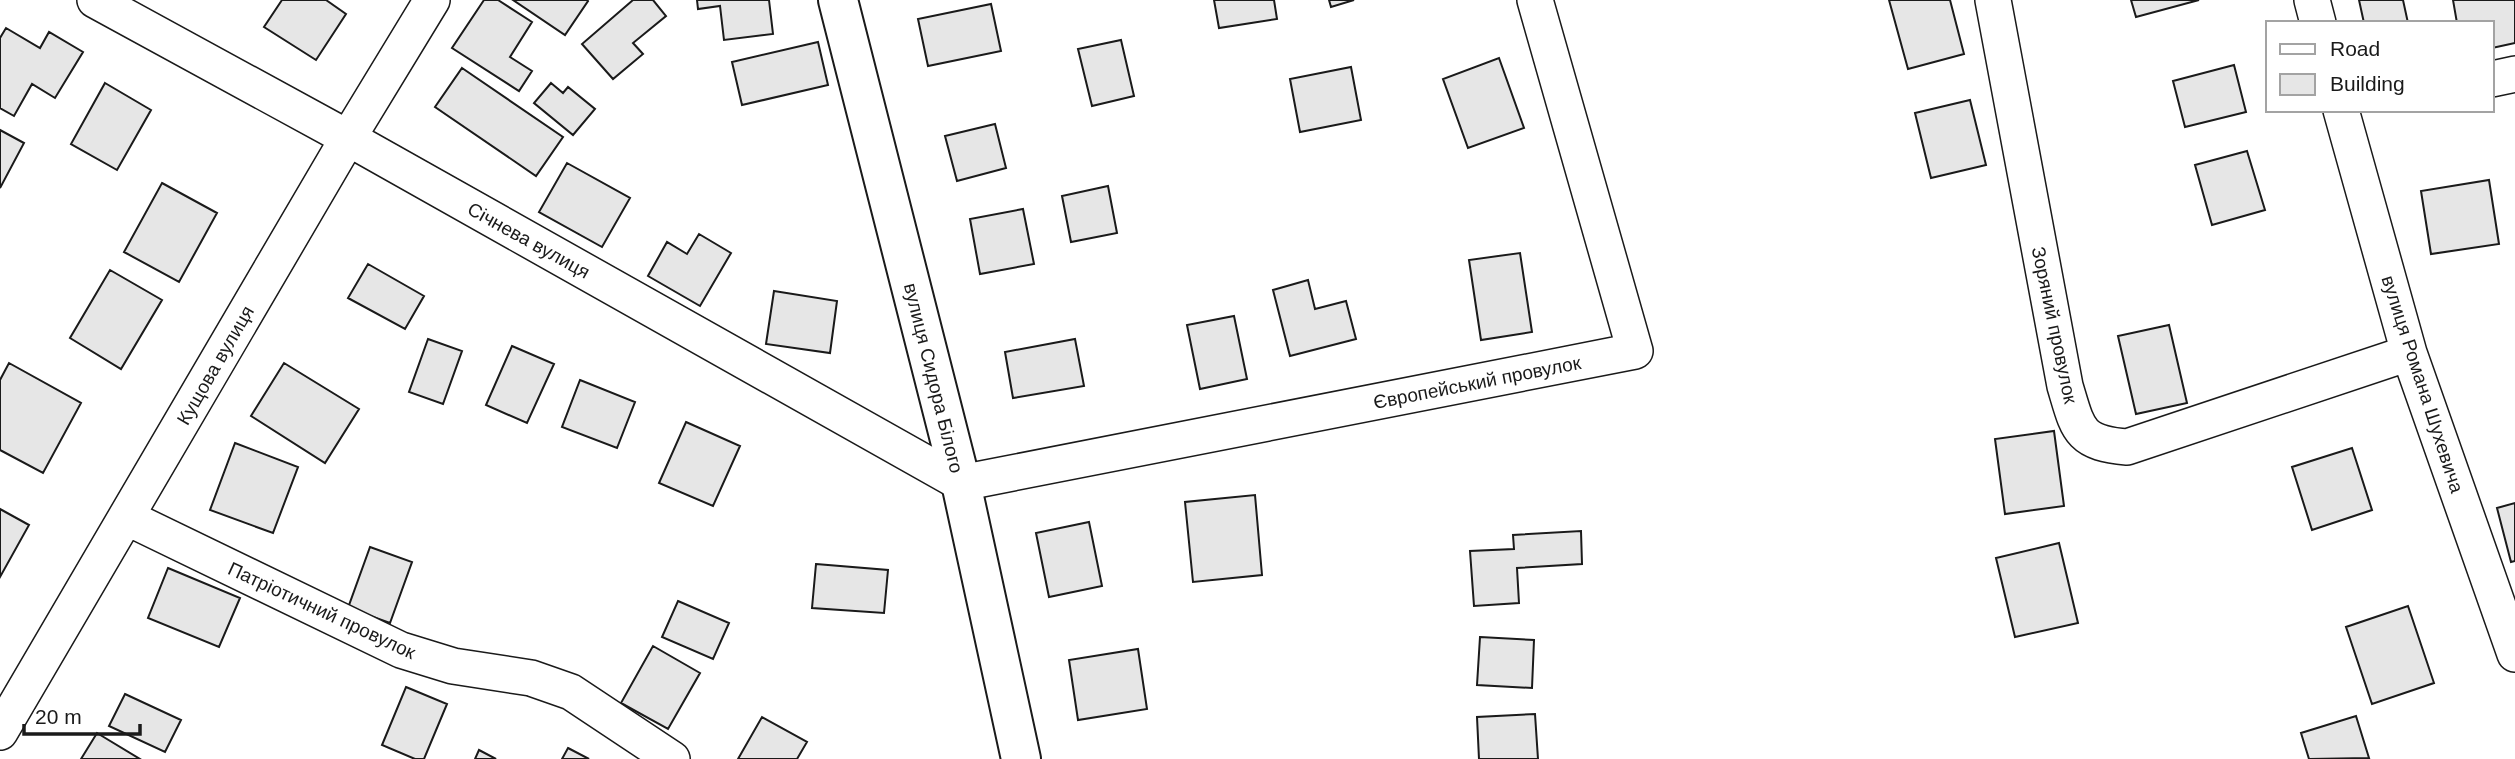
<svg xmlns="http://www.w3.org/2000/svg" width="2515" height="759" viewBox="0 0 2515 759" font-family="Arial,sans-serif">
<style>
.building{fill:#e6e6e6;stroke:#1a1a1a;stroke-width:2}
.lines{fill:none;stroke-linecap:round;stroke-linejoin:round}
.minor-casing{stroke:#1a1a1a;stroke-width:38}
.tertiary-casing{stroke:#1a1a1a;stroke-width:42}
.minor{stroke:#fff;stroke-width:35}
.tertiary{stroke:#fff;stroke-width:38}
.labels{text-anchor:middle;stroke-width:5;stroke-linejoin:round;paint-order:stroke}
.street-label{font-size:19px;fill:#1a1a1a;stroke:#fff}
</style>
<rect width="100%" height="100%" fill="#fff"/>
<!-- building -->
<path class="building" d="M282,0H326L346,14L316,60L264,27Z
M484,0H498L532,22L510,57L532,71L519,91L452,48Z
M513,0H587L588,1L565,35Z
M633,0H653L666,16L633,43L643,54L613,79L582,44Z
M697,0H769L773,34L724,40L720,6L698,9Z
M1214,0H1274L1277,19L1219,28Z
M1329,0H1354L1331,7Z
M1889,0H1950L1964,54L1908,69Z
M2131,0H2199L2136,17Z
M2359,0H2403L2408,23H2364Z
M2453,0H2515V43L2492,48V23H2457Z
M991,4L1001,51L928,66L918,19Z
M6,28L40,48L49,32L83,52L55,98L32,84L14,116L0,108V38Z
M1121,40L1134,96L1092,106L1078,49Z
M818,42L828,85L742,105L732,62Z
M1499,58L1524,128L1468,148L1443,79Z
M2234,65L2246,112L2185,127L2173,81Z
M1351,67L1361,120L1300,132L1290,79Z
M462,68L563,137L536,176L435,107Z
M105,83L151,110L117,170L71,144Z
M551,83L563,93L568,87L595,109L573,135L534,103Z
M1970,100L1986,165L1931,178L1915,113Z
M995,124L1006,168L957,181L945,136Z
M0,130L24,143L0,188Z
M2247,151L2265,210L2212,225L2195,165Z
M567,163L630,198L602,247L539,212Z
M2489,180L2499,244L2431,254L2421,191Z
M162,183L217,213L179,282L124,252Z
M1108,186L1117,233L1071,242L1062,196Z
M1023,209L1034,264L980,274L970,219Z
M699,234L731,253L700,306L648,276L667,242L687,254Z
M1520,253L1532,332L1481,340L1469,260Z
M368,264L424,296L405,329L348,298Z
M110,270L162,300L121,369L70,338Z
M1308,280L1315,309L1346,301L1356,339L1290,356L1273,290Z
M774,291L837,301L830,353L766,344Z
M1234,316L1247,379L1200,389L1187,325Z
M2169,325L2187,403L2136,414L2118,336Z
M428,339L462,351L443,404L409,392Z
M1075,339L1084,386L1013,398L1005,352Z
M512,346L554,364L527,423L486,405Z
M9,363L81,403L43,473L0,450V380Z
M284,363L359,409L325,463L251,416Z
M580,380L635,402L617,448L562,427Z
M686,422L740,446L713,506L659,483Z
M2054,431L2064,506L2005,514L1995,439Z
M235,443L298,467L273,533L210,510Z
M2352,448L2372,510L2312,530L2292,467Z
M1255,495L1262,575L1193,582L1185,502Z
M2515,503V561L2511,562L2497,508Z
M0,509L29,525L0,577Z
M1089,522L1102,586L1049,597L1036,533Z
M1581,531L1582,564L1517,568L1519,603L1474,606L1470,551L1514,549L1513,535Z
M2059,543L2078,623L2015,637L1996,558Z
M370,547L412,562L390,623L348,608Z
M816,564L888,570L884,613L812,608Z
M168,568L240,598L219,647L148,618Z
M678,601L729,623L713,659L662,637Z
M2408,606L2434,683L2372,704L2346,627Z
M1480,637L1534,640L1532,688L1477,685Z
M653,646L700,673L668,729L621,703Z
M1138,649L1147,709L1078,720L1069,660Z
M406,687L447,704L424,759H415L382,745Z
M125,694L181,720L165,752L109,726Z
M1535,714L1538,759H1479L1477,717Z
M2356,716L2369,758L2309,759L2301,733Z
M762,717L807,742L797,759H738Z
M97,733L140,759H81Z
M568,748L589,759H562Z
M479,750L496,759H475Z"/>
<g class="lines">
<defs>
<path id="minor" d="M95,0L348,138L961,483L1635,351L1535,0
M1993,0L2065,386C2078,429 2078,443 2127,447L2409,353
M2312,0L2318,23
M2492,79L2515,74
M2341,110L2409,353L2515,654
M126,517L401,650L453,666L531,678L571,692L672,759
M0,732L348,138L432,0"/>
<path id="tertiary" d="M838,0L961,483L1021,759"/>
</defs>
<!-- minor casing -->
<use href="#minor" class="minor-casing"/>
<!-- tertiary casing -->
<use href="#tertiary" class="tertiary-casing"/>
<!-- minor -->
<use href="#minor" class="minor"/>
<!-- tertiary -->
<use href="#tertiary" class="tertiary"/>
</g>
<g class="labels">
<!-- street labels -->
<g class="street-label">
<text transform="translate(529 240) rotate(29)" y="7">Січнева вулиця</text>
<text transform="translate(2055 325) rotate(78)" y="7">Зоряний провулок</text>
<text transform="translate(215 365) rotate(-60)" y="7">Кущова вулиця</text>
<text transform="translate(934 378) rotate(76)" y="7">вулиця Сидора Білого</text>
<text transform="translate(1477 382) rotate(-11)" y="7">Європейський провулок</text>
<text transform="translate(2423 384) rotate(72)" y="7">вулиця Романа Шухевича</text>
<text transform="translate(322 610) rotate(25)" y="7">Патріотичний провулок</text>
</g>
</g>
<!-- legend -->
<rect x="2266" y="21" width="228" height="91" fill="#ffffff" stroke="#a3a3a3" stroke-width="2"/>
<rect x="2280" y="44" width="35" height="10" fill="#ffffff" stroke="#a3a3a3" stroke-width="2"/>
<text x="2330" y="56" font-size="21" fill="#1a1a1a">Road</text>
<rect x="2280" y="74" width="35" height="21" fill="#e6e6e6" stroke="#a3a3a3" stroke-width="2"/>
<text x="2330" y="91" font-size="21" fill="#1a1a1a">Building</text>
<!-- scale -->
<path d="M24 724v10h116v-10" fill="none" stroke="#1a1a1a" stroke-width="3.5"/>
<text x="35" y="724" font-size="21" fill="#1a1a1a" stroke="#ffffff" stroke-width="5" paint-order="stroke">20 m</text>
</svg>
